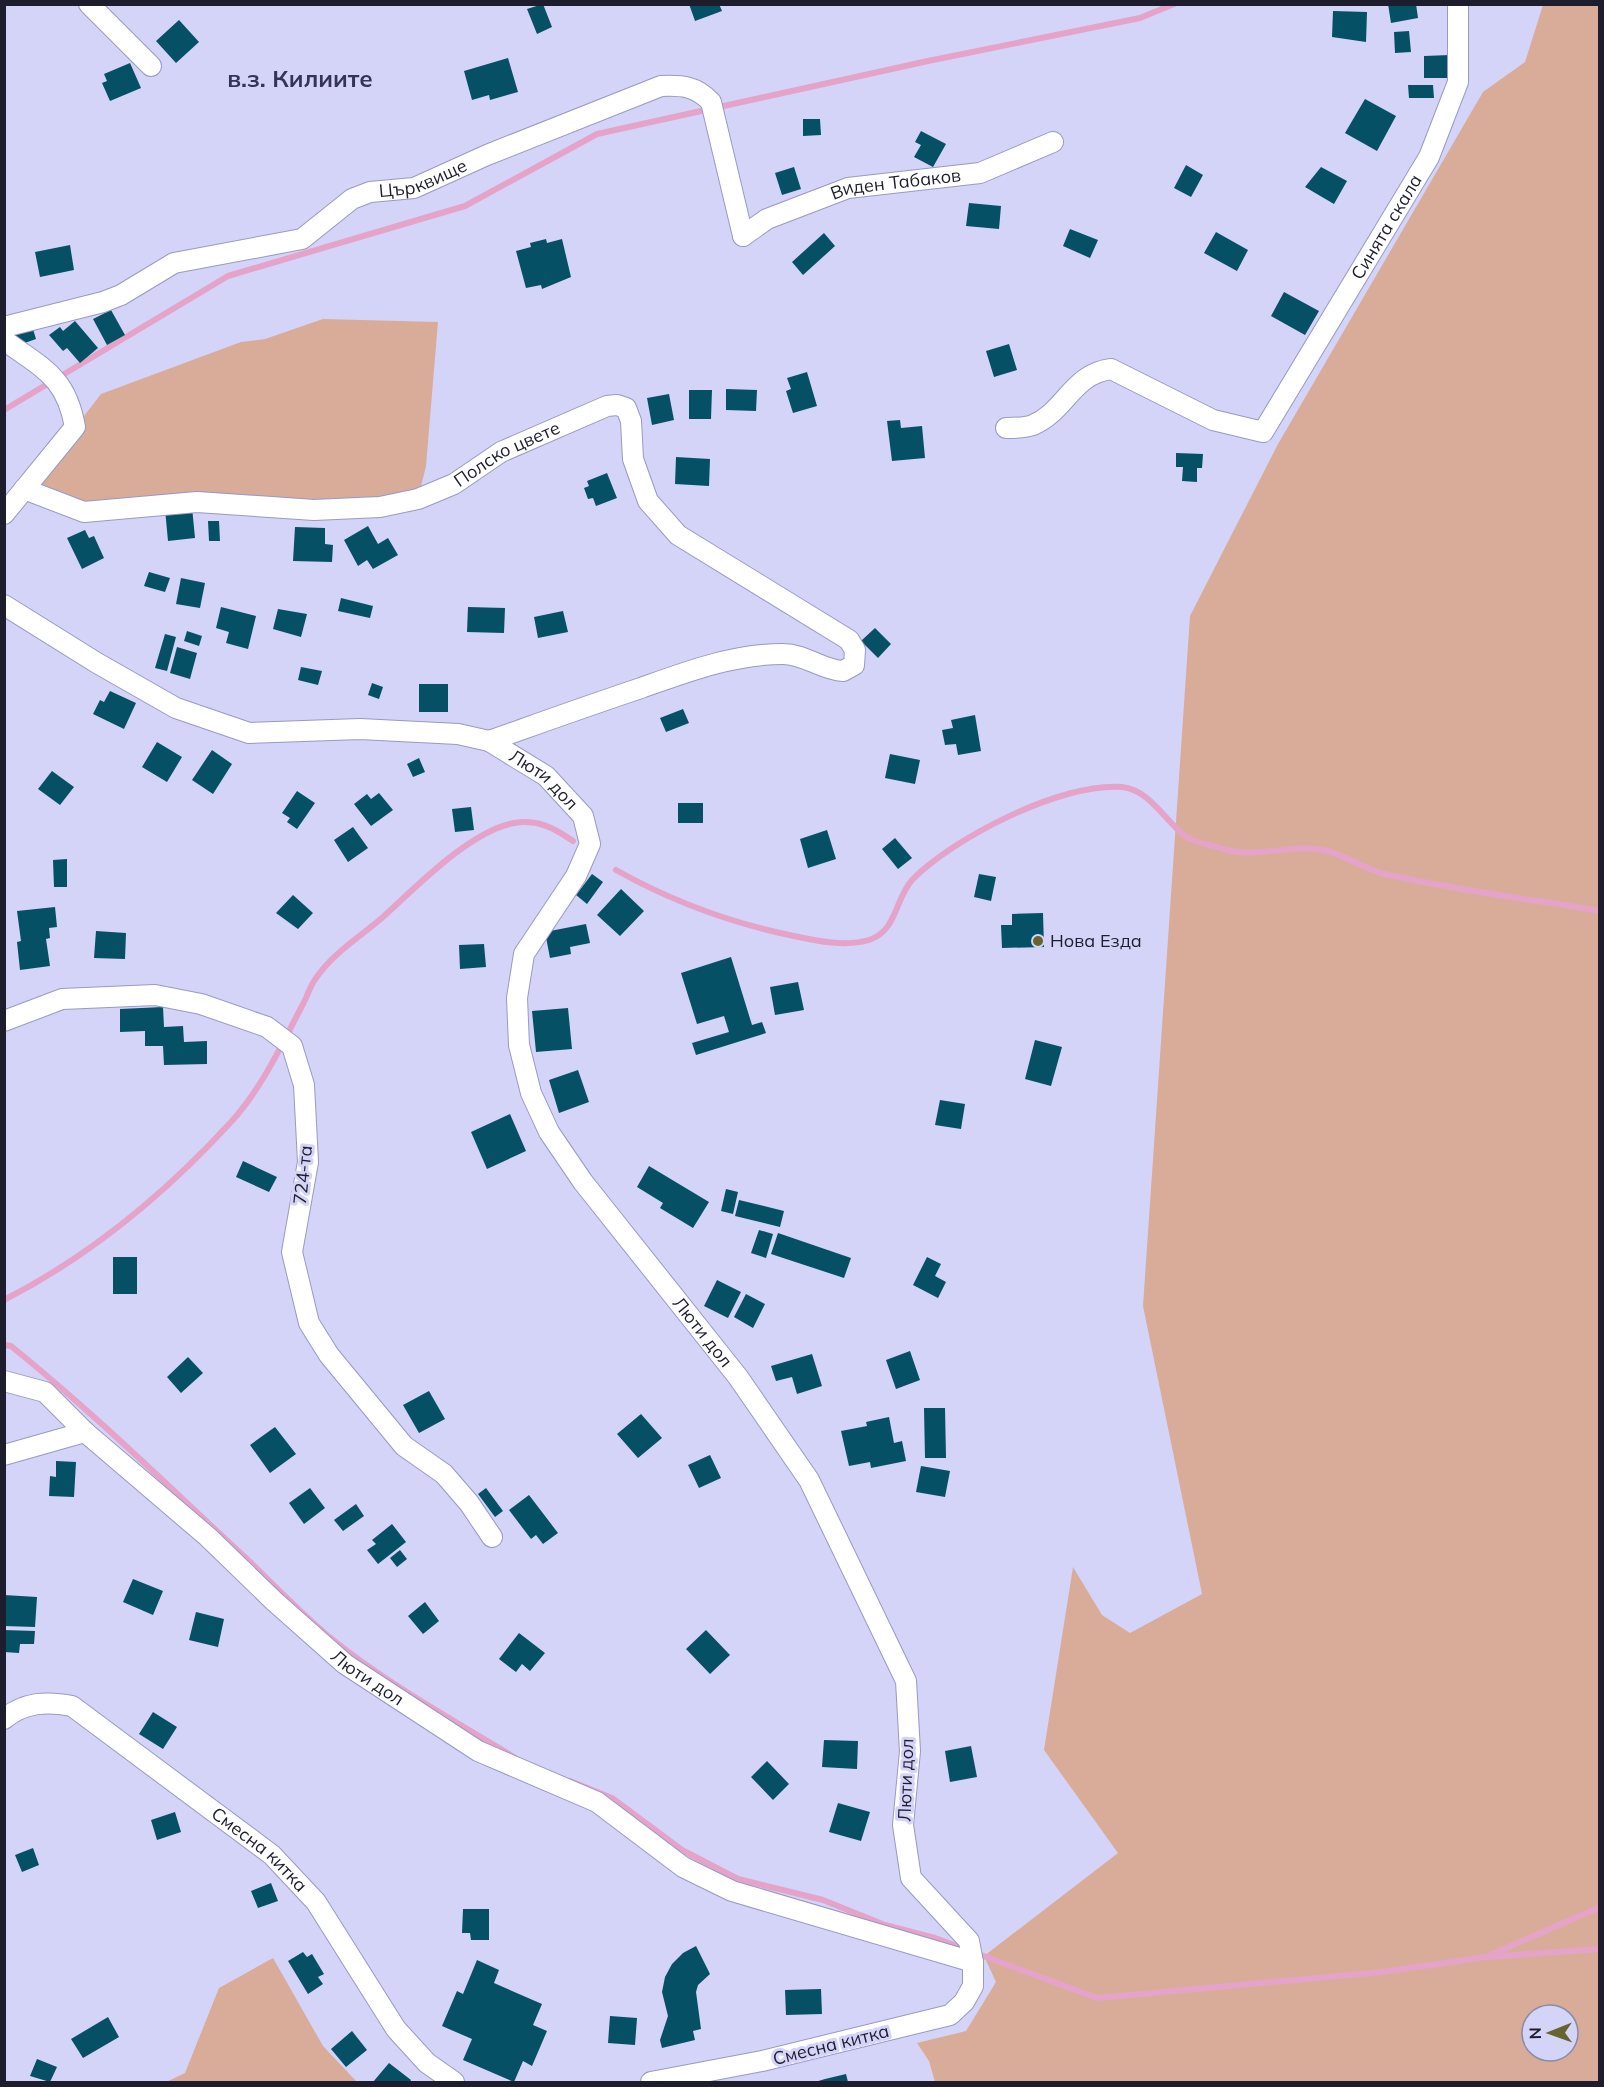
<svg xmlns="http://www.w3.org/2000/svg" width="1604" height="2087" viewBox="0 0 1604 2087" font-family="Mulish,sans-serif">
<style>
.green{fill:#d9ac99;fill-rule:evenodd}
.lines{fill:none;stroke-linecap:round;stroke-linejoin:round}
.stream{stroke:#e5a3c9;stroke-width:6}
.building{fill:#065065}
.street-casing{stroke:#9999c4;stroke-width:22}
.street{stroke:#fff;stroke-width:20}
.poi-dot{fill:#67632f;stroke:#d3d4f8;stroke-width:2}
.labels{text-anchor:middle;stroke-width:6;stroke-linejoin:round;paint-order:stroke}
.street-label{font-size:18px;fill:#1d1d2e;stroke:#d3d4f8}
.poi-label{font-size:18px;fill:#1d1d2e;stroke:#d3d4f8;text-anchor:start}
.district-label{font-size:24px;font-weight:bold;fill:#353458;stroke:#d3d4f8}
</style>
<rect width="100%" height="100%" fill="#d3d4f8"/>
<!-- green -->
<path class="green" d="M1543,5H1600L1599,2082H935L929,2061L917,2043L966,2031L996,1982L984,1956L1118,1853L1044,1750L1073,1567L1102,1615L1130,1633L1202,1594L1143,1306L1190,616L1278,444L1483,92L1525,62ZM1532,2015H1568V2051H1532Z
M323,319L438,322L426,466L418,499L84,512L24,489L57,451L101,394L241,342L265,339Z
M273,1958L323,2046L357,2082H166L185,2073L219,1988Z"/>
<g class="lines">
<!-- stream -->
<path class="stream" d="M4,410L228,276L465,206L597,134L928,61L1140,18L1174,4
M616,870C673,902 730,923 794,936C817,941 846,947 869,940C897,931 895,899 912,880C953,838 1062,782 1122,787C1150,790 1165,821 1185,836C1195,843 1214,846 1227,850C1258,858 1292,844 1324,850C1345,855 1364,869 1385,874C1455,890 1528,899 1600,911
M4,1300C92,1255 165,1194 231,1122C262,1088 281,1046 302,1006C307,997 310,986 316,978C333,953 360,937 383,917C416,887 470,831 514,823C538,819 554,828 573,841
M4,1345L11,1346C94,1413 170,1488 248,1560C274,1585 300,1612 327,1635C384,1682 451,1719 514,1757
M570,1781L612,1798L682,1850L738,1879L823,1900L885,1925L935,1938L1097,1998L1382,1972L1486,1957L1600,1949
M1490,1955L1600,1907"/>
</g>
<!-- building -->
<path class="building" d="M543,4L552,27L537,34L527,9Z
M689,4H719L722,11L695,21Z
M1388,4H1416L1418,18L1391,23Z
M1333,11L1367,12L1366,42L1332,37Z
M179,20L199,42L176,63L156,41Z
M1409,31L1411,52L1395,53L1394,32Z
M1450,55V78H1424V56Z
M508,58L518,92L490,100L489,95L472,100L464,71Z
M130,63L141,88L110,101L102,83L107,81L104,74Z
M1408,85H1433L1434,98H1409Z
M1365,99L1396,116L1377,151L1345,133Z
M803,119H820L821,135L803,136Z
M921,131L946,144L933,167L914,157L921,145L915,142Z
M1186,165L1203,175L1191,197L1174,188Z
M794,167L801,189L782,195L775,173Z
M1321,167L1347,181L1334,204L1305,187Z
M969,203L1001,206L999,229L966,226Z
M1070,229L1098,240L1090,258L1063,246Z
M1216,232L1248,250L1237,271L1204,253Z
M824,233L835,246L803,275L792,262Z
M546,239L547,243L562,239L571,277L542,289L541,285L526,288L516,251L531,247L530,243Z
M70,245L74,270L40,277L35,252Z
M1284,292L1319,311L1305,335L1271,316Z
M111,310L125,335L107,345L93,319Z
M75,321L98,348L80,363L67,348L63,351L49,335L60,327L63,331Z
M32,326L36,339L19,345L14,332Z
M1009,344L1017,370L994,377L986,351Z
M807,372L817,406L793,413L786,391L791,389L787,378Z
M726,389L757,390L756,411L726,410Z
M689,390H712L711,419H689Z
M669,394L674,420L652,425L647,398Z
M900,420L901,428L922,426L925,458L892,461L887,421Z
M1176,453L1203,454L1202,468H1197V482L1182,481L1183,467H1176Z
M676,457L710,459L709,486L675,484Z
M607,473L617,498L596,506L593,498L588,499L584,488L589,486L587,481Z
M192,507L195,538L168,541L165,509Z
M208,521H219L220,541H209Z
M368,526L378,544L388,538L398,555L373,569L367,560L358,566L344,540Z
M295,527L325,528V544L333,545L332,562L293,561Z
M85,530L89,538L94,536L104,558L82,569L67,538Z
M149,572L170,578L165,592L144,586Z
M181,578L205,583L200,608L176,604Z
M341,598L373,606L370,618L338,611Z
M221,607L256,616L248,649L226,643L229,632L216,628Z
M468,607L505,608L504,633L467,632Z
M278,609L307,614L301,637L273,629Z
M563,611L568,632L538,638L534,617Z
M875,628L891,644L878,658L861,641Z
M187,631L202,636L199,646L184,641Z
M165,634L176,637L167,671L155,668Z
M177,647L197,653L190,679L170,673Z
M301,667L322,671L318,685L298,680Z
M372,683L383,687L379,699L368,695Z
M419,684H448V712H419Z
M110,691L136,703L124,729L93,714L100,700L104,702Z
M683,709L689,723L666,732L660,718Z
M975,715L981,751L958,755L956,744L945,745L942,730L953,728L951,720Z
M157,742L182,757L167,782L142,767Z
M212,750L232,764L213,794L192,780Z
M890,754L920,760L915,784L885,778Z
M419,758L425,772L413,777L407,764Z
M52,771L74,787L60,805L38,789Z
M297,791L315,803L297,829L287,822L290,818L282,813Z
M379,793L393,810L371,826L354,804L367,794L371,799Z
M678,803H703V823H678Z
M471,807L474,830L455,832L452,809Z
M353,827L368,848L348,862L334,840Z
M827,830L836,859L808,868L800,839Z
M895,838L912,858L898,869L882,849Z
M67,859V887H54L53,860Z
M592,874L603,882L587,904L576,895Z
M979,874L996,877L991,901L974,897Z
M621,889L644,911L620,936L597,915Z
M293,895L313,913L298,929L276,913Z
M55,907L57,927L49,928L50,938L46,939L50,966L20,970L17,942L21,941L17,911Z
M1043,913L1044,947L1002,948L1001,925H1012V914Z
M586,924L590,943L570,947L571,954L550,958L545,932Z
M96,931L126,933L125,959L94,958Z
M484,944L486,967L460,969L459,945Z
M731,957L752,1025L762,1022L766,1033L696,1055L692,1043L729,1032L724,1016L697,1024L681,973Z
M798,982L804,1010L775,1015L770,987Z
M163,1007L164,1027L183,1026L184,1042L207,1041V1064L164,1065L163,1046H145V1031L120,1032V1009Z
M568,1008L572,1049L536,1052L532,1011Z
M1035,1040L1062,1047L1051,1086L1025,1079Z
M578,1070L589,1102L559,1113L549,1080Z
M940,1100L965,1104L961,1129L935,1125Z
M510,1114L526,1151L487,1169L471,1132Z
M243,1161L277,1177L269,1192L236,1177Z
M649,1166L709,1202L693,1228L660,1208L663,1203L637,1187Z
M726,1189L738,1192L733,1214L721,1211Z
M739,1200L784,1211L780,1227L735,1216Z
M759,1230L773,1234L766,1258L751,1253Z
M778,1233L851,1258L844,1278L771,1254Z
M113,1257H137V1294H113Z
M927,1257L941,1264L935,1276L946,1282L938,1298L913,1285Z
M717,1280L741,1292L728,1318L704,1306Z
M746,1294L765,1304L753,1328L734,1317Z
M910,1351L920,1380L896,1389L886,1360Z
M812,1354L822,1386L797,1394L792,1377L776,1381L771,1366Z
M188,1357L203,1373L181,1393L167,1377Z
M429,1391L445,1419L419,1433L403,1405Z
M924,1408H945L946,1458H925Z
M641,1414L662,1438L638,1458L617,1434Z
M889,1417L894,1443L902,1441L906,1461L871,1468L870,1462L849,1466L841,1431L867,1426L866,1422Z
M275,1427L296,1454L270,1473L250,1445Z
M710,1455L721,1478L699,1488L688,1465Z
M56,1461L76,1462L74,1497L49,1496L50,1476L56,1477Z
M921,1466L950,1471L945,1497L916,1492Z
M310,1488L325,1508L304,1524L289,1503Z
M486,1488L503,1511L495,1517L478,1494Z
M529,1495L558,1533L543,1544L536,1535L531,1539L509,1510Z
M356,1504L364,1516L343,1531L334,1520Z
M392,1524L406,1542L378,1564L367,1550L376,1544L372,1540Z
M400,1550L407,1559L397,1567L390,1558Z
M133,1579L163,1591L153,1615L123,1602Z
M4,1595L37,1597L35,1627L4,1626Z
M425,1602L439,1621L423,1634L408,1616Z
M196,1612L224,1619L218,1647L189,1640Z
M4,1630L35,1631L34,1644H20L19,1653L4,1652Z
M706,1630L730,1655L710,1674L686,1649Z
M519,1633L545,1653L530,1671L522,1664L516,1672L499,1659Z
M153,1712L177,1727L163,1749L139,1734Z
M824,1740L858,1741L857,1769L822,1767Z
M971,1746L977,1777L950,1782L945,1751Z
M767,1761L789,1784L773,1800L751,1777Z
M838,1803L870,1812L861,1841L829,1832Z
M175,1812L181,1832L157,1840L151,1820Z
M33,1848L39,1865L22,1872L15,1855Z
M271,1883L278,1901L258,1908L251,1891Z
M463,1909H489V1940H471L470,1933H462Z
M696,1946L710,1974L698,1985L696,1992L701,2029L693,2031L695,2040L662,2048L660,2040L668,2016L662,1992L665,1977L672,1964L683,1953Z
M303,1952L307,1957L312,1954L324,1974L318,1977L323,1984L308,1994L288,1961Z
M477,1960L499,1970L494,1983L542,2004L533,2025L547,2031L532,2066L523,2061L514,2082L463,2060L472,2039L442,2026L457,1991L463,1994Z
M821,1989L822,2014L786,2015L785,1990Z
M610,2016L637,2018L635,2045L608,2043Z
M108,2017L119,2037L83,2058L71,2039Z
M352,2031L367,2050L346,2067L331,2049Z
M37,2059L57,2067L50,2082L30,2076Z
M389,2063L411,2080L410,2082H373Z
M846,2074L848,2082H815L825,2079Z"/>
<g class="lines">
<defs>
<g id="street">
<path d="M89,4L151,66"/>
<path id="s1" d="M743,236L767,219L848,188L980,173L1053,142"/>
<path id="s2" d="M4,327L103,302L121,295L174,263L302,239L352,199L370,192L414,188L487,155L661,86C682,85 696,86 711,102L743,236"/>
<path d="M4,340C43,369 66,376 75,427L4,514"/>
<path id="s3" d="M1006,428C1014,428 1025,428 1033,425C1066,411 1072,374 1111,369L1213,420L1263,432L1429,157L1458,82V4"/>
<path id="s4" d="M24,489L84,512L197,502L314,510L380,507L418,499L454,484L501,452L607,406L617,405L626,408L631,421L633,459L648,501L678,535L849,640L855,650L854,665L843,671C822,670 805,654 783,654C733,654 686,672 641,688C590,705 540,723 489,741"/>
<path id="s5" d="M4,605L97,663L176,708L249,733L360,729L458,734L489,741L546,776L583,816L590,844L576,876L524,954L517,998L519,1045L531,1093L549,1132L583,1182L738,1377L809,1480L906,1681L910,1751L903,1825L911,1878L969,1941L973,1962V1986L964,2002L950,2015L762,2061L651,2082"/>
<path d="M4,1021L62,999L155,995L201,1004L267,1027L292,1046L304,1085L308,1162L292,1252L309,1323L329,1355L404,1446L444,1474L469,1503L492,1537"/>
<path id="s6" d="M4,1381L45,1392L85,1432L208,1537L274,1601L345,1664L478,1751L597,1802L683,1867L732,1891L973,1962"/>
<path d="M4,1455L85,1432"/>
<path id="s7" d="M4,1719C24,1702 47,1701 72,1706L272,1855L316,1902L396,2029L427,2063L454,2082"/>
</g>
</defs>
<!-- street casing -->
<use href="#street" class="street-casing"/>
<!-- street -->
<use href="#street" class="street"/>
</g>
<!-- markers -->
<circle class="poi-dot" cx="1038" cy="941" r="6"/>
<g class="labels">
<!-- street labels -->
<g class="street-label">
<text dy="6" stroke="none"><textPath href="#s2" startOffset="452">Църквище</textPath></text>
<text dy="6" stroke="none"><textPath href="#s1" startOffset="164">Виден Табаков</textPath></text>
<text dy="6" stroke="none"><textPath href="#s3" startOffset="530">Синята скала</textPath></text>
<text dy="6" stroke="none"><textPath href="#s4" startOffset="500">Полско цвете</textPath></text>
<text dy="6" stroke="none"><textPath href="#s5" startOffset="586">Люти дол</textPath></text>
<text transform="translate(303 1175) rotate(-84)" y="6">724-та</text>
<text dy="6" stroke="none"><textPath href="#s5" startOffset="1234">Люти дол</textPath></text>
<text dy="6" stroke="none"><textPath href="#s6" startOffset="474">Люти дол</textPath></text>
<text transform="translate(906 1780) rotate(-88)" y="6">Люти дол</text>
<text dy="6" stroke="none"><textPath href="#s7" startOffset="308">Смесна китка</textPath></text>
<text transform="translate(831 2045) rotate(-14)" y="6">Смесна китка</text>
</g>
<!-- poi labels -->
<g class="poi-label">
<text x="1050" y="947">Нова Езда</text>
</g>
<!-- district labels -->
<g class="district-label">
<text x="300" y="87">в.з. Килиите</text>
</g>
</g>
<!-- border -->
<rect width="1604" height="2087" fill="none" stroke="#1d1d2e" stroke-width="12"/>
<!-- north arrow -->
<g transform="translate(1550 2033) rotate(269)"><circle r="28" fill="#d3d4f8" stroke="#8a8ba7" stroke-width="1.5"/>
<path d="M0-4.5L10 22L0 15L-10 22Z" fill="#67632f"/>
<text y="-9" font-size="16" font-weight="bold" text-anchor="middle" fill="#1d1d2e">N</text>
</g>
</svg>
